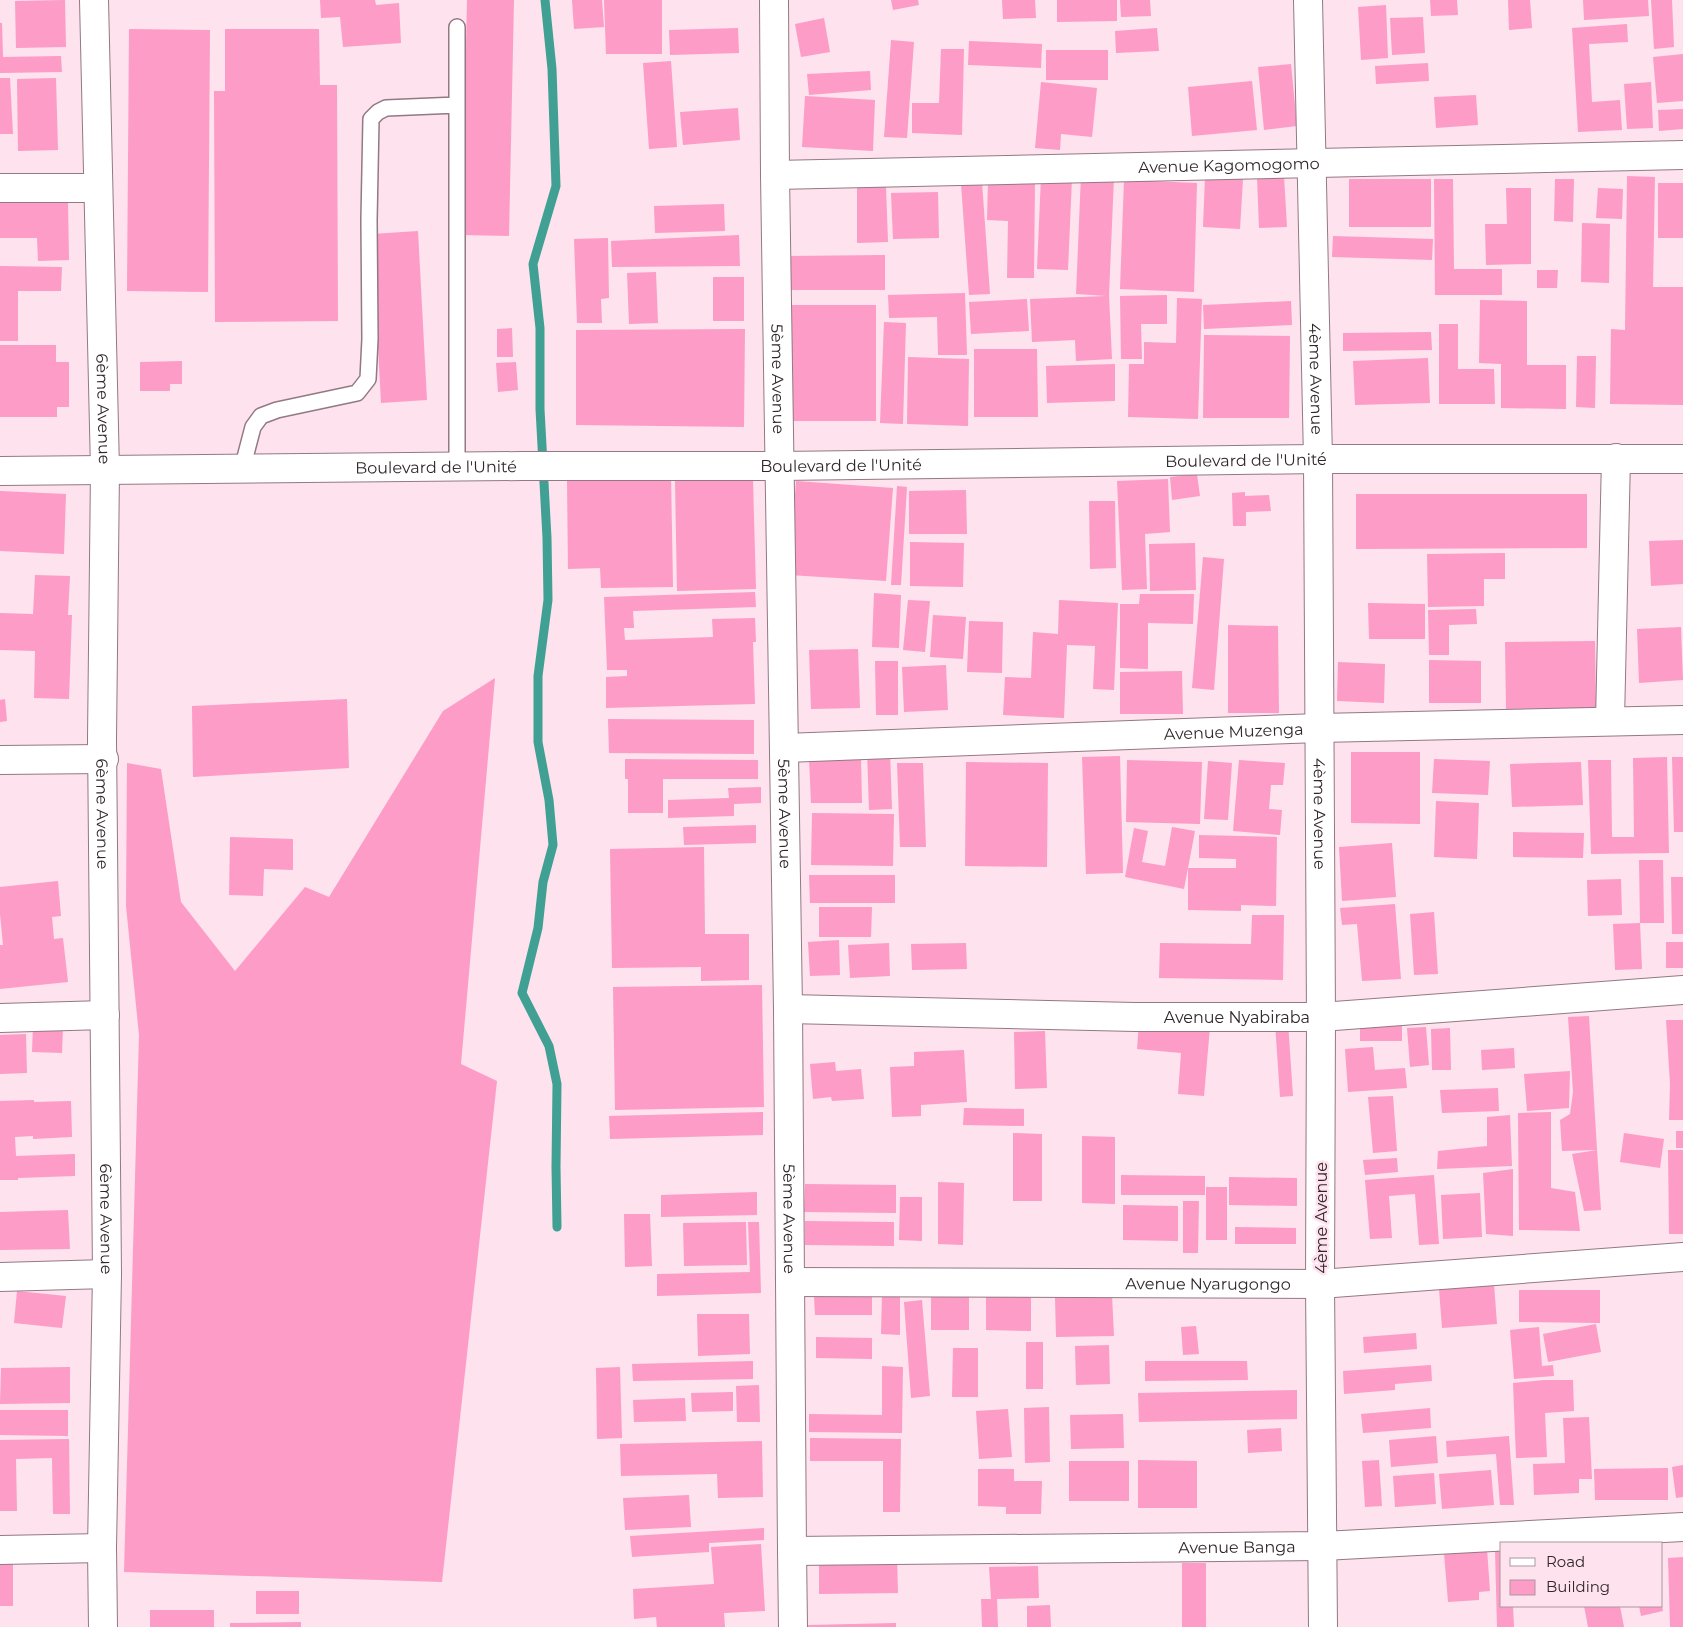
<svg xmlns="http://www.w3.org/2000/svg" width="1683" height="1627" viewBox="0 0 1683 1627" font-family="Montserrat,sans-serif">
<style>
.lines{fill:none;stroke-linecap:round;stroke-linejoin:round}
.stream{stroke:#40a093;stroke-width:9}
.building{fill:#fc9cc7}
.service-casing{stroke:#927983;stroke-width:18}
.minor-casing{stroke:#927983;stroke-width:30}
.tertiary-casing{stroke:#927983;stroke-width:30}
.service{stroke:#fff;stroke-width:15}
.minor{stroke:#fff;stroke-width:28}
.tertiary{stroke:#fff;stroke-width:28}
.labels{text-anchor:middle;stroke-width:5;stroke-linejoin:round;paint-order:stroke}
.street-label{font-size:16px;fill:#31272b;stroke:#fee2ed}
</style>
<rect width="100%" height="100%" fill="#fee2ed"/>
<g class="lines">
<!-- stream -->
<path class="stream" d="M545,0L552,69L556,186L533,264L540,328V409L547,538L548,600L538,676V742L549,800L553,845L543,882L538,928L522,993L549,1046L557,1084L556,1167L557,1227"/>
</g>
<!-- building -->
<path class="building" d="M65,0L66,47L16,48L15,1Z
M320,0H375L376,5L399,3L401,43L343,47L340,17L321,18Z
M467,0H514L509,236L462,235Z
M572,0H602L604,27L574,29Z
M604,0H662V54H606Z
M891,0H918L919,5L893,10Z
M1002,0H1035L1036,18L1003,19Z
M1057,0H1117V21L1057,22Z
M1120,0H1150L1151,16L1121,17Z
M1430,0H1457L1458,15L1431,16Z
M1508,0H1530L1532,28L1509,30Z
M1583,0H1648L1649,16L1584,20Z
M1651,0H1672L1674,47L1654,49Z
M1386,5L1388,58L1361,60L1358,7Z
M1423,17L1425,53L1392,55L1390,18Z
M824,18L830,52L801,57L795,24Z
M0,23H2L3,57L61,56L62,72L0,73Z
M1627,24L1628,42L1589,44L1592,102L1620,100L1622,130L1578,132L1572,28Z
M738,28L739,53L670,55L669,30Z
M1157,28L1159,51L1116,53L1115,31Z
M129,29L210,30L208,292L127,291Z
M225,29H319L320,85H337L338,321L215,322L214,91H225Z
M891,40L914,42L907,138L884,137Z
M969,41L1042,44L1041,68L968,65Z
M941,49H964L962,135L912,133V103H939Z
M1046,50H1108V80H1046Z
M1683,54V101L1657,103L1653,57Z
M671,61L677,147L649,149L643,63Z
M1428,63L1429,81L1376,84L1375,66Z
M1291,64L1297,126L1264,130L1258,67Z
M870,71L871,90L809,95L807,74Z
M0,78H10L13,134H0Z
M56,78L58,150L18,151L17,79Z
M1252,81L1257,130L1192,136L1188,87Z
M1041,82L1097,88L1092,137L1061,134L1060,150L1035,148Z
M1651,82L1653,128L1627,129L1624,84Z
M1476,95L1478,125L1436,128L1434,97Z
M805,96L875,100L873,151L802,147Z
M738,108L740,140L683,145L680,112Z
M1683,109V129L1659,131L1658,110Z
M1081,175L1114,177L1109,295L1112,359L1076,361L1075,340L1032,342L1030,299L1106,296L1076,294Z
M1284,176L1287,227L1259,228L1257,177Z
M1627,176L1655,177L1653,287H1683V405L1610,404L1611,329L1625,330Z
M1041,177L1072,178L1068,270L1037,269Z
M1205,177L1243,179L1240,229L1203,227Z
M1349,179H1431V227H1349Z
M1434,179H1453L1454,269H1502V295H1435Z
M1555,179H1574L1573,222L1554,221Z
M1124,180L1197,183L1194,292L1120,289Z
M988,181H1035L1034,278H1007L1008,221L987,220Z
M982,182L990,294L969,295L961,184Z
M1658,183H1683V238H1658Z
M857,187H886L888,242L857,243Z
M1506,188H1531V264L1486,265L1485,224H1507Z
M1598,188L1623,189L1622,219L1596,218Z
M938,192L939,238L893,239L891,193Z
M68,199L69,260L38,261L37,238H0V201Z
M724,204L725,231L655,233L654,206Z
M1582,223L1610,224L1609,283L1581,282Z
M418,231L427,400L381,403L372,234Z
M739,235L740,266L612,267L611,241Z
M1333,236L1433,239L1432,260L1332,257Z
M608,238L609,298L601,299L602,323H577L574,239Z
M885,255V290H788V256Z
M0,266L62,267L61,291H18V341H0Z
M1537,270H1558L1557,288H1537Z
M656,272L658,323L629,324L627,273Z
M713,277H744V321H713Z
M965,293L967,355H938L937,317L889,318L888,295Z
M1167,295V324H1141L1142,359H1121L1120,296Z
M1177,298L1202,299L1198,419L1128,417L1129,364H1144V342L1176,343Z
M1027,299L1029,331L971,334L969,302Z
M1480,300L1527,301V365H1566V409L1501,408V364L1479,363Z
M1291,301L1292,325L1204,329L1203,305Z
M785,305H876V421H786Z
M884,322L906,323L903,424L880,423Z
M1439,324H1458V369H1494L1495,404H1439Z
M512,328L513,357H497V329Z
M745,329L744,427L576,425V330Z
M1431,332L1432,350L1343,351V333Z
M1204,335L1290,336L1289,418H1203Z
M0,345H56V362H69V407H57V417H0Z
M974,349H1037L1038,417H974Z
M1577,356H1596L1595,408L1576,407Z
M908,357L969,359L968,426L907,424Z
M1428,358L1430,403L1355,405L1353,361Z
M182,361V384H170V391H140V362Z
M516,362L518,390L498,392L496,363Z
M1115,364V401L1047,403L1046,366Z
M1197,474L1200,496L1172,500L1170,477Z
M671,475L673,587L601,588L600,568L568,569L567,481H597V476Z
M1168,479L1170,532L1145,534L1147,589L1122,590L1117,481Z
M753,480L756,589L677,591L675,481Z
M796,481L893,488L886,581L789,575Z
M897,486L907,487L901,585H891Z
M966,490L967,534H909V491Z
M0,491L66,494L64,554L0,551Z
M1245,492V496L1269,495L1271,511L1246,512V526H1233L1232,493Z
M1356,494H1587V548L1356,549Z
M1089,501H1115L1116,568L1090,569Z
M1683,540V584L1651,586L1649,541Z
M910,542L964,543L963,587L910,586Z
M1195,543L1196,590L1150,591L1149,544Z
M1505,553V579H1484V606L1428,607L1427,554Z
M1203,557L1224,559L1214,690L1192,688Z
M35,575L70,576L68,615H72L69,699L34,698L35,651L0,650V613L33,614Z
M755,592L756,607L633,611L634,628H624L625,640L713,637L712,619L755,618L756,642H753L755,704L606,708V677L627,676V670H607L604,597Z
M874,593L901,595L899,648L872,647Z
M1140,594H1194L1193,624L1148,623V669L1120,668V604H1139Z
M908,600L930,601L925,652L903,650Z
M1059,600L1118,603L1114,690L1093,689L1095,646L1067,645L1064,718L1003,715L1005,677L1031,678L1033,632L1058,634Z
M1368,603L1425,604V639H1369Z
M1476,609L1477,624L1449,625V655H1429L1428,610Z
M933,615L966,617L963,659L930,657Z
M969,621L1003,622L1002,673L967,672Z
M1228,625L1278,626L1279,713H1228Z
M1681,627L1683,680L1639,683L1637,629Z
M1595,641L1596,708L1506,709L1505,642Z
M858,649L860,708L811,709L809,650Z
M1429,660L1481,661V703H1429Z
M875,661H898V715H876Z
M1338,662L1385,664L1384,703L1337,701Z
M946,665L948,710L904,712L902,667Z
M1182,671L1183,714H1120V672Z
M495,678L461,1064L497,1081L442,1582L124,1572L139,1035L126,906L127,763L161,769L181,902L235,971L305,887L329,897L443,711Z
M5,699L7,721L0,722V700Z
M347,699L349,768L193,777L192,706Z
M608,719L754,720V754L609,753Z
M890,750L892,809L869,810L867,751Z
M1351,752H1420V824L1351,823Z
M1120,756L1123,873L1086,874L1082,757Z
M1667,757L1669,853L1591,854L1588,760H1611L1612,837H1634L1633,758Z
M1672,757H1683V832H1674Z
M861,758L862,803H811L809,759Z
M625,759L758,760V779H663V813H628V779H625Z
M1434,759L1490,761L1488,795L1432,793Z
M1127,760L1202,762L1200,824L1126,822Z
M1239,760L1285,763L1283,785H1271L1269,809L1282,810L1280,835L1233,831Z
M1208,761L1232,763L1228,820L1204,819Z
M966,762L1048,763L1047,867L965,866Z
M1581,762L1583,805L1512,807L1510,764Z
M897,763H923L926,847H900Z
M761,787V803L734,804V816L668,818V800L729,798L728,788Z
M1436,801L1479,803L1477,859L1434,857Z
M812,813L894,814L893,866L811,865Z
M756,825V843L684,845L683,827Z
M1172,827L1195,831L1184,889L1125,877L1134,828L1148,831L1142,862L1165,866Z
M1513,832L1584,833L1583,858L1513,857Z
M1199,835L1277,837L1276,906L1241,905V911L1188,910V868H1236V859L1199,858Z
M230,837L293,839V870L264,869L263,896L229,895Z
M1392,843L1396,897L1342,901L1339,847Z
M704,847L705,934H749V980L701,981V967L612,968L610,849Z
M1639,860H1663L1664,923H1640Z
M809,875H895V903H810Z
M1671,877H1683V934H1672Z
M1621,879L1622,915L1588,916L1587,880Z
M58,881L61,916L52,917L54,939L63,938L68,982L0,989V945H3L0,914V887Z
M1395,904L1401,979L1362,981L1357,924L1342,925L1340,908Z
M819,907H872L871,937H819Z
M1434,912L1438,974L1414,975L1410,914Z
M1252,915H1284L1283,980L1159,978L1160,943L1251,944Z
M1640,923L1642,969L1615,970L1613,924Z
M839,940L840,975L810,976L808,942Z
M1666,942H1683V968H1666Z
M889,943L890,976L850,978L848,945Z
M966,943L967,969L912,970L911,944Z
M762,985L764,1107L615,1110L613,987Z
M1589,1016L1597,1150L1562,1151L1560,1120L1570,1114L1573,1092L1568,1017Z
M1666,1020H1683V1120H1669L1670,1084Z
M1139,1021L1210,1027L1204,1096L1178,1094L1181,1053L1137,1049Z
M1288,1022L1293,1096L1280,1097L1275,1023Z
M1360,1024H1402V1041H1360Z
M33,1026L63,1028L62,1053L32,1052Z
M1426,1027L1429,1065L1410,1067L1407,1028Z
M1450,1028L1451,1070H1432L1431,1029Z
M1045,1031L1047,1088L1015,1089L1014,1032Z
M26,1034L27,1073L0,1074V1035Z
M1373,1047L1375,1070L1405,1068L1407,1088L1348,1092L1345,1049Z
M1514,1048L1515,1068L1482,1070L1481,1050Z
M964,1050L967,1102L921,1105V1116L892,1117L890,1067L914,1066V1052Z
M835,1062L836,1071L861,1069L864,1099L832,1101L831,1097L813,1099L810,1064Z
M1570,1071L1569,1108L1527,1111L1524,1074Z
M1498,1088L1499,1111L1442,1113L1440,1090Z
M1393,1096L1397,1151L1373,1153L1368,1097Z
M34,1100V1102L71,1101L72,1137L33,1139V1136L15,1137L16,1156L75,1154V1176L18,1178V1180H0V1101Z
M964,1108L1024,1109V1126L963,1125Z
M763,1112V1135L610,1139L609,1116Z
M1551,1112V1188L1575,1192L1580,1231L1519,1230L1518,1113Z
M1510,1115L1512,1166L1437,1169L1438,1151L1487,1146V1117Z
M1676,1131H1683V1148H1676Z
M1013,1133L1042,1134V1201H1013Z
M1624,1133L1664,1139L1660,1168L1620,1162Z
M1082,1136L1115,1137V1204L1082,1203Z
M1597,1150L1601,1210L1584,1211L1572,1154Z
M1668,1150H1683V1234H1669Z
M1397,1158L1398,1172L1365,1175L1363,1160Z
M1513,1169V1236L1486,1234L1483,1173Z
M1121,1175L1205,1176V1195H1121Z
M1434,1175L1439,1244L1419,1245L1415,1194L1389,1196L1392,1238L1370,1239L1365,1180Z
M1229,1177L1297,1178V1206L1229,1205Z
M938,1182L964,1183L963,1245L938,1244Z
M805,1184L896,1185V1213L804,1212Z
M1206,1187H1227V1240H1206Z
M757,1192V1215L661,1217V1195Z
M1480,1193L1482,1237L1443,1239L1441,1195Z
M900,1197H922V1241L899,1240Z
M1183,1201H1199L1198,1253H1183Z
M1123,1205L1178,1206V1241L1123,1240Z
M68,1210L70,1249L0,1250V1212Z
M624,1214H650L652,1266L625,1267Z
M805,1221L894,1222V1246L805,1245Z
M746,1222L747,1265L684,1266L683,1223Z
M748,1222H759L761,1293L657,1296V1274L750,1272Z
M1235,1227L1296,1228V1244H1235Z
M1494,1284L1497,1324L1442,1328L1439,1289Z
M1519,1290H1600V1323L1519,1322Z
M17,1291L66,1296L62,1328L14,1323Z
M882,1294H900V1335L881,1334Z
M1112,1295L1114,1336L1056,1337L1055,1297Z
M931,1296L969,1297V1330H931Z
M814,1297H872V1315H815Z
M986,1297H1031V1331L986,1330Z
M922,1300L930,1396L911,1398L904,1302Z
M697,1314H749L750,1354L698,1356Z
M1596,1324L1601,1352L1548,1362L1543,1334Z
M1196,1326L1199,1354L1183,1355L1181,1327Z
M1539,1327L1542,1366L1553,1365L1554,1376L1514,1379L1510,1330Z
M1416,1333L1417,1349L1364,1353L1363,1337Z
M816,1337L872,1338V1359L816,1358Z
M1026,1342H1043V1389H1026Z
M1109,1345L1110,1384L1076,1385L1075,1346Z
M953,1348H978V1397H952Z
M753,1361V1379L633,1381L632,1364Z
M1145,1361H1247L1248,1380L1145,1381Z
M1431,1365L1432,1381L1395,1384V1390L1344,1394L1343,1371Z
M882,1366L903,1367L902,1433L809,1432V1414L882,1415Z
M70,1367V1403L0,1404L1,1368Z
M620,1367L622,1438L597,1439L596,1368Z
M1544,1380H1573L1574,1411L1545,1413L1547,1457L1516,1458L1513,1383Z
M759,1385L760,1422H737L736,1386Z
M1297,1390V1419L1139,1422L1138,1393Z
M733,1392V1411L692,1412L691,1393Z
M685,1398L686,1421L634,1422L633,1400Z
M1049,1407L1050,1462L1025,1463L1024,1408Z
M1430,1408L1431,1428L1363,1433L1361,1414Z
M1008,1409L1012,1457L979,1459L976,1411Z
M0,1410H68V1436L0,1435Z
M1123,1414L1124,1448L1071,1449L1070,1415Z
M1589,1417L1592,1479H1579V1493L1534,1495L1533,1464L1565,1463L1563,1418Z
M1281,1428L1282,1451L1248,1453L1247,1430Z
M1436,1436L1438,1463L1391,1467L1389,1440Z
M1509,1436L1514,1505H1500L1496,1454L1447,1457L1446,1441Z
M810,1438L901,1439L900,1512H883V1461H810Z
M69,1439L70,1514H53L52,1458L16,1459L17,1511H0V1440Z
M762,1441L763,1497L718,1498L717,1474L621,1476L620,1444Z
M1138,1460L1197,1461V1508H1138Z
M1379,1460L1382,1506L1365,1507L1362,1461Z
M1069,1461H1129V1501H1069Z
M1683,1465V1497L1676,1498L1672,1467Z
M1668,1468V1500H1595L1594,1469Z
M978,1469H1014V1481H1042L1041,1514H1006V1507L978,1506Z
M1491,1470L1494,1505L1442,1509L1439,1474Z
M1434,1473L1436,1504L1395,1507L1393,1476Z
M689,1495L691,1527L625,1530L623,1498Z
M764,1528V1540L709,1543V1552L632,1557L630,1536Z
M761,1544L765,1611L724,1613L725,1627H657L656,1617L634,1619L633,1589L714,1584L711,1547Z
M1487,1549L1490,1591L1479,1592V1600L1448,1602L1444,1553Z
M1495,1550H1502V1606H1513L1514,1627H1497Z
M897,1556L898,1593L819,1594V1558Z
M1683,1557V1627H1670L1668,1558Z
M0,1559H13V1606H0Z
M1182,1563H1206V1627H1182Z
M1038,1566L1039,1598L997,1599L998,1627H982L981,1599H991L989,1567Z
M256,1591H299V1614H256Z
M1050,1605L1051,1627H1027V1606Z
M1584,1606H1620L1624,1627H1588Z
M1639,1606H1662L1663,1611L1641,1616Z
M150,1610H214V1627H150Z
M301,1622V1627H230V1623Z
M896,1623V1627H808V1625Z"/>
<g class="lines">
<defs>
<path id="service" d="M457,27V467
M242,469L253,427L261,416L277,410L357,393L368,379L370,339L369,220L371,119L378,112L386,108L457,105"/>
<g id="minor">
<path id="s1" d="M94,0L105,470L102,739L107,1274L102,1548L103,1627"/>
<path id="s2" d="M774,0L775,175L788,1009L792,1551L793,1627"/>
<path id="s3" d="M1308,0L1318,459L1321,1017L1320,1284L1323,1627"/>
<path id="s4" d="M775,175L1683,155"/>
<path d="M0,188H97"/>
<path d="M1610,721L1616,458"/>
<path id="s5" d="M785,748L1319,728L1683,720"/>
<path d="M0,760L104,759"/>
<path id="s6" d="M788,1009L1135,1017H1321L1683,990"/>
<path d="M0,1018L105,1015"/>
<path d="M0,1277L107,1274"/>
<path id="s7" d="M790,1282L1320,1284L1683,1257"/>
<path d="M0,1550L102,1548"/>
<path id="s8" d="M792,1551L1323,1546L1683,1527"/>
</g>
<g id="tertiary">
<path id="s9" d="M0,471L522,466H780L1318,459H1683"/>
</g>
</defs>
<!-- service casing -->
<use href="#service" class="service-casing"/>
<!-- minor casing -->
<use href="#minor" class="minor-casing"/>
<!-- tertiary casing -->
<use href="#tertiary" class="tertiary-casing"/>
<!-- service -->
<use href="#service" class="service"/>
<!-- minor -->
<use href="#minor" class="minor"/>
<!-- tertiary -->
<use href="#tertiary" class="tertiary"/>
</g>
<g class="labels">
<!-- street labels -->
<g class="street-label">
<text dy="6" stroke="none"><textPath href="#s4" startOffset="454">Avenue Kagomogomo</textPath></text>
<text dy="6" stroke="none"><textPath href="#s3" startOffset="379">4ème Avenue</textPath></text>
<text dy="6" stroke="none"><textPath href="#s2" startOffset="379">5ème Avenue</textPath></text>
<text dy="6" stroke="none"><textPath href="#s1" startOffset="409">6ème Avenue</textPath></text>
<text dy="6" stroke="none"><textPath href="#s9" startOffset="1246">Boulevard de l'Unité</textPath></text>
<text dy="6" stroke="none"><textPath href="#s9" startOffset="841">Boulevard de l'Unité</textPath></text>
<text dy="6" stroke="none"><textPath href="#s9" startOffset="436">Boulevard de l'Unité</textPath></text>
<text dy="6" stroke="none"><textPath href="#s5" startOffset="449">Avenue Muzenga</textPath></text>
<text dy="6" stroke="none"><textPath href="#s1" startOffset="814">6ème Avenue</textPath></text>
<text dy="6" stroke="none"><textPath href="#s2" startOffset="814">5ème Avenue</textPath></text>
<text dy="6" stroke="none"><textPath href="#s3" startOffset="814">4ème Avenue</textPath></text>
<text dy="6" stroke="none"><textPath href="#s6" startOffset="449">Avenue Nyabiraba</textPath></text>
<text dy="6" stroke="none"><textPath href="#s1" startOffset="1219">6ème Avenue</textPath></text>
<text dy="6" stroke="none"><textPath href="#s2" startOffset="1219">5ème Avenue</textPath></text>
<text transform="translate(1321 1218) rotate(-90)" y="6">4ème Avenue</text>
<text dy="6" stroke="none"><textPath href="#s7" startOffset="418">Avenue Nyarugongo</textPath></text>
<text dy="6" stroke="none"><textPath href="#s8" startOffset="445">Avenue Banga</textPath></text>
</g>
</g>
<!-- legend -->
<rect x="1500" y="1542" width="162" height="65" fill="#fee2ed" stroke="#ac979f"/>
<rect x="1510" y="1558" width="25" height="8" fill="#ffffff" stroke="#ac979f"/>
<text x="1546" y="1567" font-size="15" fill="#31272b">Road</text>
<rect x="1510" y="1580" width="25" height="15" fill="#fc9cc7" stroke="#ac979f"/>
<text x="1546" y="1592" font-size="15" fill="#31272b">Building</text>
</svg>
